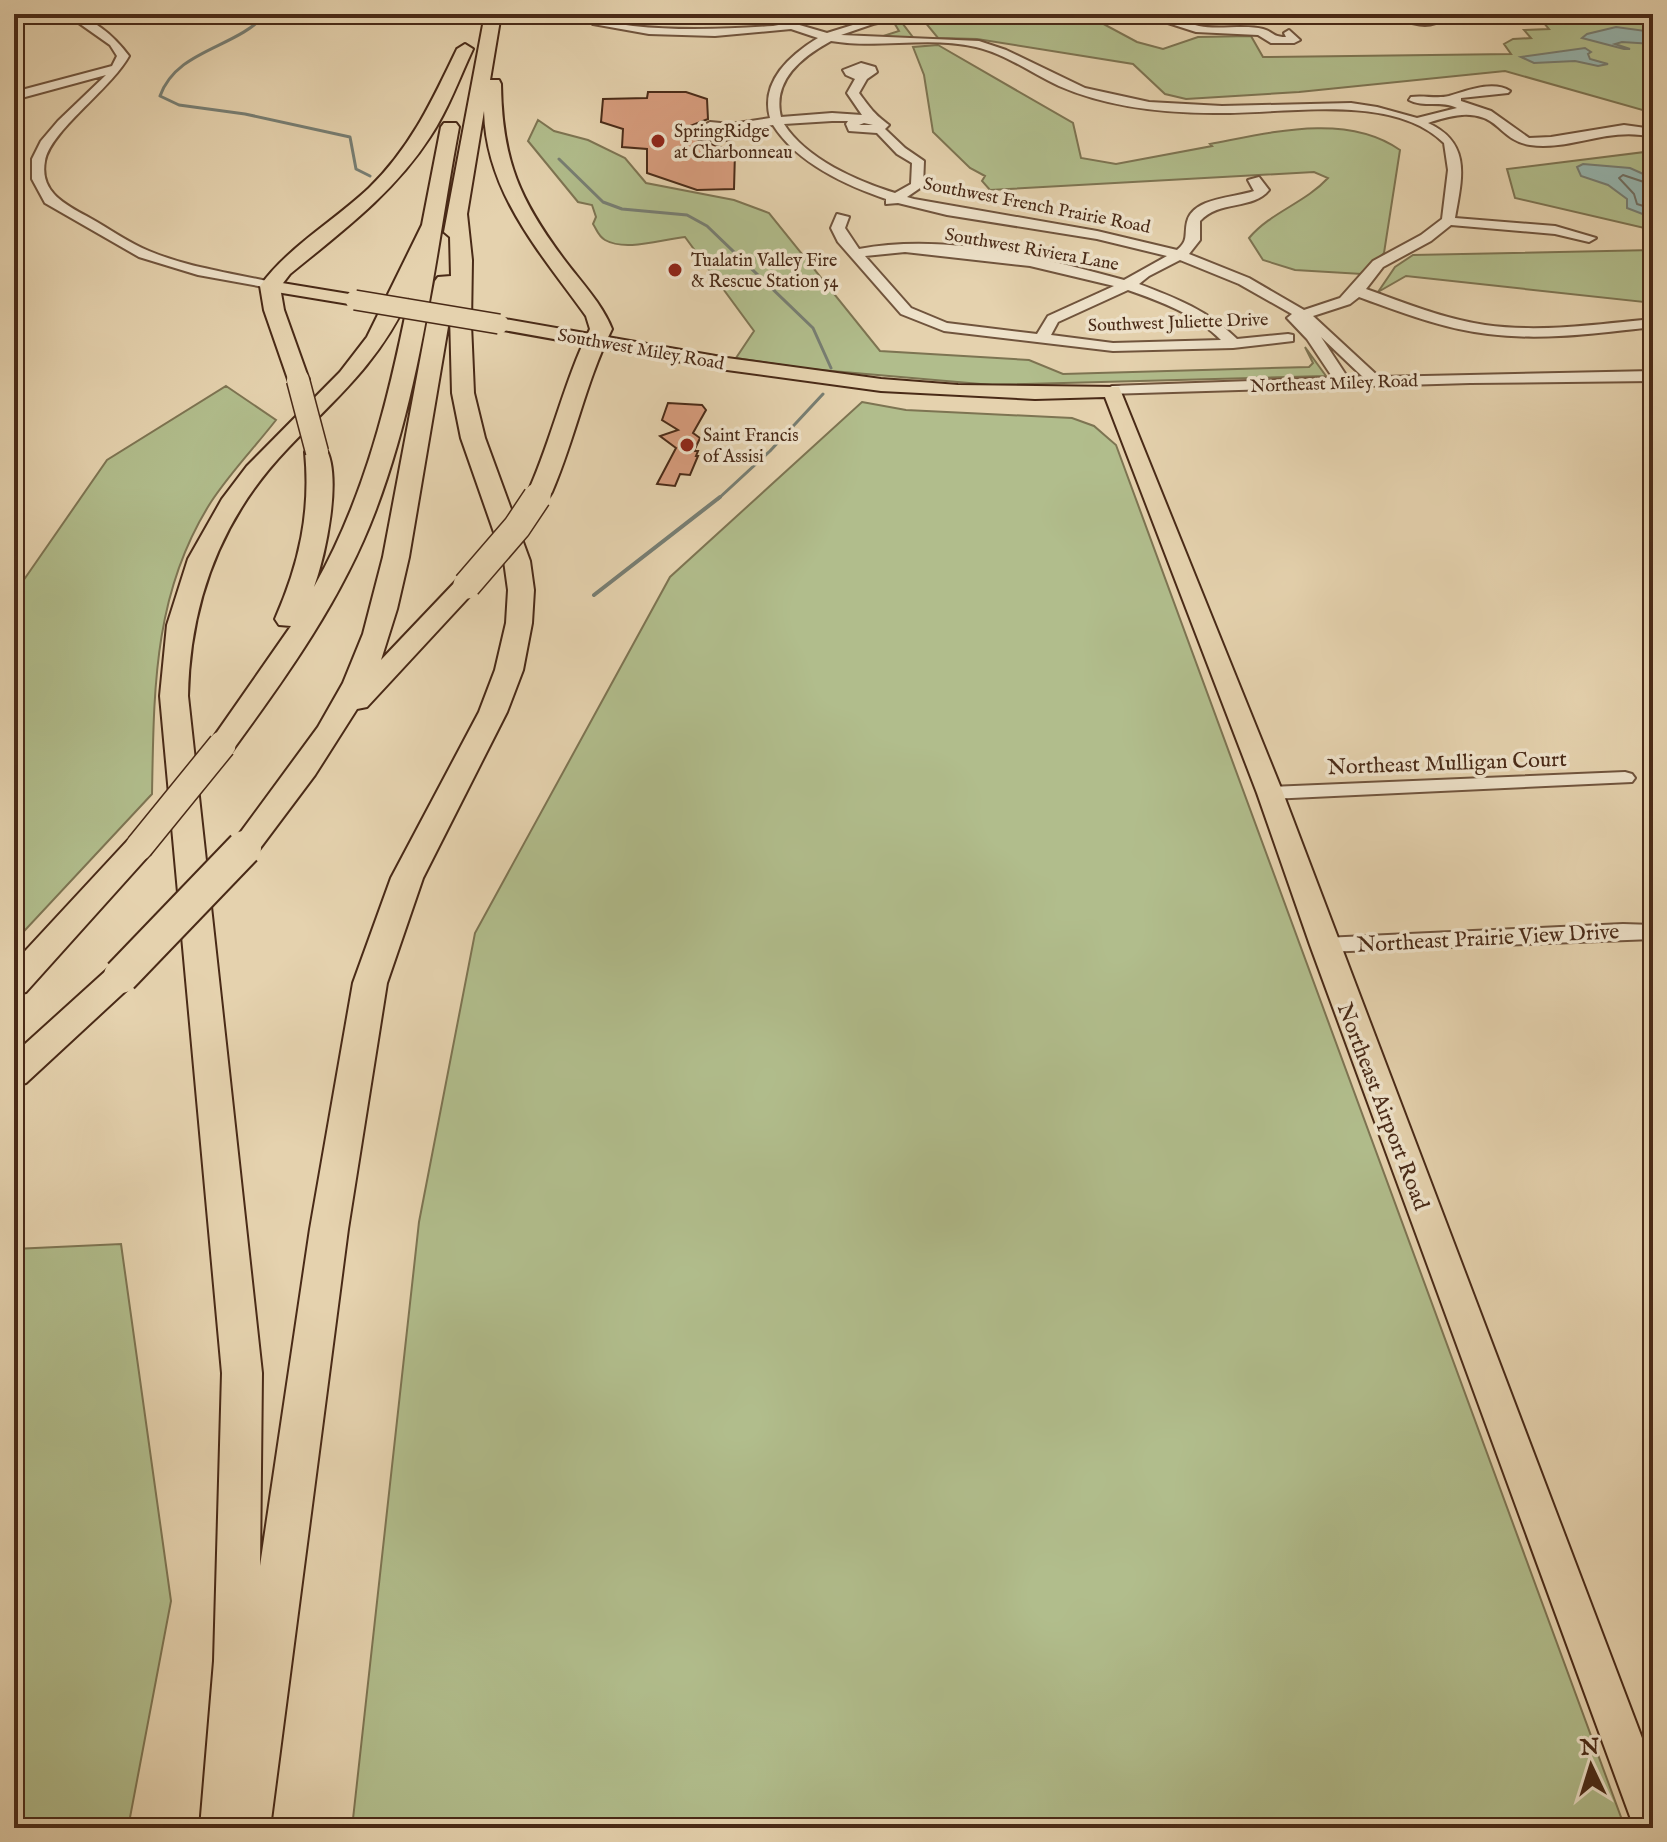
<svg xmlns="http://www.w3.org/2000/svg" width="1667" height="1842" viewBox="0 0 1667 1842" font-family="'IM FELL English',serif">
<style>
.green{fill:#b1bd8c;stroke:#7d7452;stroke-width:2}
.water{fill:#96b6b0;stroke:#777e73;stroke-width:2}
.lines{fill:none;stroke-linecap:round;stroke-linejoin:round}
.shore{stroke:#707064;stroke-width:2}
.stream-far1{stroke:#777e73;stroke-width:3}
.stream{stroke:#777e73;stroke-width:4}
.building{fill:#d89d7e;stroke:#492a17;stroke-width:2}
.minor-casing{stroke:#70543d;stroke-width:4}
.major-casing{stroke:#492a17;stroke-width:4}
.highway-casing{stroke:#492a17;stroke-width:4}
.minor{fill:#eee2ca;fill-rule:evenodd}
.major{fill:#e5d2ae;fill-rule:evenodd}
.highway{fill:#e5d2ae;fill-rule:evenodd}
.major-bridge-casing{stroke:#492a17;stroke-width:22;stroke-linecap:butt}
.highway-bridge-far2-casing{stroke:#492a17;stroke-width:25;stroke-linecap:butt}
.highway-bridge-far1-casing{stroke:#492a17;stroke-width:30;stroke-linecap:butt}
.highway-bridge-casing{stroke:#492a17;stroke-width:38;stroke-linecap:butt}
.major-bridge{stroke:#e5d2ae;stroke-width:19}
.highway-bridge-far2{stroke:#e5d2ae;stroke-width:22}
.highway-bridge-far1{stroke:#e5d2ae;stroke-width:27}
.highway-bridge{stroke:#e5d2ae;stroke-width:34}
.poi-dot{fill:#8f2418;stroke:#eee2ca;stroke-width:3}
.labels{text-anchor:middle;stroke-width:7;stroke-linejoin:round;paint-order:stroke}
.far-poi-label{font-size:18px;fill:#492a17;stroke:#eee2ca;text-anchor:start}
.far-street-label{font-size:18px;fill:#492a17;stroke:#eee2ca}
.street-label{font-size:22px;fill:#492a17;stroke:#eee2ca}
</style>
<rect width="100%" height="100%" fill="#e5d2ae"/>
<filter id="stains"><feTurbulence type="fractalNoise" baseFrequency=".0025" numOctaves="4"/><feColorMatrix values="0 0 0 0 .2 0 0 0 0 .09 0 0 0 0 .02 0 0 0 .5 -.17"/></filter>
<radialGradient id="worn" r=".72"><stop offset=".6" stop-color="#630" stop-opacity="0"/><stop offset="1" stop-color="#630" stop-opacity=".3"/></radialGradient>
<!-- green -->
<path class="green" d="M954,14H1085L1137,42L1163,49L1198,37L1251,36L1263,57L1511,54L1504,44L1513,39L1531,38L1524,30L1549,29L1538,16L1653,14V113L1505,71L1299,92L1186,99L1165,94L1133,64L977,39L938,38L925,22L903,24L915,40L874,39L899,31L893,21Z
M938,45L1073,123L1081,158L1116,164L1212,146L1210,144C1269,133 1346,112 1400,150L1384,253L1362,274L1295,270L1263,260L1249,238C1271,212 1305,203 1328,178L1314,172L990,190L982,181L985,176L970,168L933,132L924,75L913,47Z
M538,120L554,131L588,140L625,158L646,183L734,200L769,213L880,351L1029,360L1063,374L1309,367L1313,363L1305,347L1326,376L992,385L809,369L736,358L754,331L685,237C662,239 626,252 605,240C598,236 597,230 593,224L596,217L592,205L578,202L528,141Z
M1653,151V230L1515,198L1507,169Z
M1653,250V303L1406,276L1378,292L1395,267L1413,255Z
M226,386L276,420C255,447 230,473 211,502C153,593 154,690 152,794L14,942V594L107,460Z
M862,402L906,410L1072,418L1094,426L1116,445L1625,1828H352L419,1222L475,933L670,577Z
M121,1244L171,1601L128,1828H14V1249Z"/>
<!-- water -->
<path class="water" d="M1616,27L1653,32V44L1622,42L1615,44L1630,49H1624L1582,38L1587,34Z
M1585,48L1591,52L1588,54L1590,59L1608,64L1598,66L1575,61L1534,63L1521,57Z
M1583,164L1630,168L1650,177L1653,179V218L1627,208V199L1608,185L1581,176L1577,167Z"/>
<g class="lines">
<!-- shore -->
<path class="shore" d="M1653,185L1623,175L1619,178L1634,194L1637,204L1653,209"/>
<!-- stream-far1 -->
<path class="stream-far1" d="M266,14C235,49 177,49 160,96L179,105L245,114L350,137L356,169L370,176
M559,159L603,202L622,209L687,215L707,226L813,328L831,368
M718,499L770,451L823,394"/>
<!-- stream -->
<path class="stream" d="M594,595L720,497"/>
</g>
<!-- building -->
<path class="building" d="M648,92H686L707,99L708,119L675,132L735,152L734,189L697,190L647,173V149L622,147L623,129L601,122L603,99L647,98Z
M668,403L702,405L706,410L693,433L700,438L694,451H698L696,456H698L690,475L680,474L675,486L657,484L676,448L660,436L678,430L662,420Z"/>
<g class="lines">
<defs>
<path id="minor" d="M66,14C90,14 115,37 129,56C110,90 50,131 45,161C39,193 67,205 90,218C110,229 129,243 149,251C189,268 233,273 275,283V289L198,275L139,257L45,203L32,179V159L41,141L58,121L106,75L14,100V92L112,66L117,56L110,45Z
M578,14C596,14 614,24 633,26C679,31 726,29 773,26L784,24L775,14H786L796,24L827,33L885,15L919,14L873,24L841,35L979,41L1006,50L1085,88L1149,102L1222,106L1351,103L1377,107L1417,118L1457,108C1442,100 1423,108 1409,100L1411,97C1423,95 1437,99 1449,96C1466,91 1493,80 1510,91L1508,93L1461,98V101L1491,111L1529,138L1551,137L1624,125L1653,129V137C1608,126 1571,151 1530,145C1516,143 1508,136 1498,127C1477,108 1453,115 1428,123C1472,143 1462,178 1455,218L1555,226L1596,238L1589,242L1555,234L1451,225L1431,241L1383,267L1366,289C1405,303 1444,319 1485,325C1541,333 1598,324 1653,319V327C1598,333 1543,341 1488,334C1443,329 1401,312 1359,297L1350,304L1313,316L1379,377L1653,371V381L1470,383L1107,394L1104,391L1112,386L1333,378L1307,339L1287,318L1292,314L1239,284L1180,260L1149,276L1139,284C1176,298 1209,311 1237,339L1288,334L1293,335V341L1233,348L1113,351L944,331L901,314L838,242L831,228L837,214L849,217L845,228L859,249C946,233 1040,257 1124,280L1167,256L1097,239L947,215L898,203L886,204V199C845,185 797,163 773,125L739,130C731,145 711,142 696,136V130L710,122L731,124L770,118C760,82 790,55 818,38L791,29L715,36L649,34L593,24ZM831,41C878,49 929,36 976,47C1006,54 1031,73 1059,86C1107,107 1162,113 1214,113C1281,115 1391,91 1444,143L1448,170L1442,219L1421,235L1373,261L1340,298L1304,310L1249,278L1189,254L1200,240V221C1219,200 1253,210 1269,190L1259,177L1248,180L1254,191C1235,198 1193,197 1187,222C1184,235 1189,240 1177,250L1097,231L914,199L907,197L923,186L924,161L905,148L885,129L889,125C874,114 871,109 859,93L867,79L877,72L875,67L861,63L843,70L846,75L855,79L847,93L862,115L832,113L781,117C772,80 802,57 831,41ZM832,121H848L846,124L849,131L877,133L897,154L912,163L911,184L895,193C857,181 806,159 784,124ZM864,123L873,125H859ZM713,130L726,131L709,133ZM905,252L1030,266L1114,286L1048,316L1037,334L947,323L911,308L865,256ZM1128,290C1162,302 1195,314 1221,340L1113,343L1051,335L1058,322ZM1321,337L1363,377L1348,378Z
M1157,14C1172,14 1183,23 1199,26C1218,30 1246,24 1263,29C1274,32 1272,37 1286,37L1284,33L1289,30L1300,40L1294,43H1271L1258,35L1196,32L1168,23Z
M1397,14H1409L1413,18L1438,14L1443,18C1431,30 1408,25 1397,14Z
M1625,772L1632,774L1635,778L1632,782L1270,799L1260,793L1270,787Z
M1623,924L1653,925V939L1324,952L1316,950L1313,945L1316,940L1324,938Z"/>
<path id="major" d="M270,281L355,295L364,300L355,305L264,290L261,286Z
M499,318L727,358L881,379L958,385L1119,387L1283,793L1653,1767V1828H1634L1632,1822L1310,945L1257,793L1105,397L1035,399L881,391L727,370L492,328L490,324Z"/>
<path id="highway" d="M485,14H501L490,80H499L501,84C502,161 520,201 566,262C582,283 602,304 612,329C586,381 575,439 552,492L549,497H531L528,492C552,439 564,381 590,329L586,316C540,252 486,193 484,111L467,214L472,260L471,324L474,393L485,438L530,561L534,590L532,623L523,670L507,712L423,878L387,983L348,1229L270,1828H200L214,1661L222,1373L160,696L167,625L188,559L222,499L247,466L340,372L367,337L422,225L441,127L444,123H456L459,127C435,255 422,389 375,512C342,599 287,676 232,751L222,754L212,751L208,745L291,626L279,625L275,619C299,565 311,512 305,452L309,447H325C343,475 325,557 314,587C365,497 389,398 409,297C379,363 336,398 288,448C221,518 190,601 188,696L262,1373L260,1566L310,1229L353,983L391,878L479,712L495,670L506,623L508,590L504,561L461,438L452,393L450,315L409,557L397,609L381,660L458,579H476L480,585L367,707L357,709L315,775L255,855L244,858L233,855L229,848L318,727L343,683L363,634L383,557L435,281L438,277L451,276L450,237L444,232Z
M465,44L473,49C459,79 448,110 430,137C394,193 340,233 290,274L280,287L284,310L309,380L298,387L290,385L264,310L260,286C288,247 334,221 369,188C411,147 432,101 457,49Z
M139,837L150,840L154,847L150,854L26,992L14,995V963L128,840Z
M121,965L133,968L137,976L133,984L26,1083L14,1086V1054L109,968Z"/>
</defs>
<!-- minor casing -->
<use href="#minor" class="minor-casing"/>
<!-- major casing -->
<use href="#major" class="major-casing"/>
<!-- highway casing -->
<use href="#highway" class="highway-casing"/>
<!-- minor -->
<use href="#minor" class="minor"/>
<!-- major -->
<use href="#major" class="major"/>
<!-- highway -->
<use href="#highway" class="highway"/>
<defs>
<path id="major-bridge" d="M355,300L499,324"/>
<path id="highway-bridge-far2" d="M298,380L317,452
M535,499L540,492"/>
<path id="highway-bridge-far1" d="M467,585L517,527L537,497
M139,847L222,745"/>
<path id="highway-bridge" d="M121,976L244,848"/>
</defs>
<!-- major-bridge casing -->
<use href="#major-bridge" class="major-bridge-casing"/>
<!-- highway-bridge-far2 casing -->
<use href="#highway-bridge-far2" class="highway-bridge-far2-casing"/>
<!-- highway-bridge-far1 casing -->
<use href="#highway-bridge-far1" class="highway-bridge-far1-casing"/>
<!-- highway-bridge casing -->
<use href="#highway-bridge" class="highway-bridge-casing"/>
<!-- major-bridge -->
<use href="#major-bridge" class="major-bridge"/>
<!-- highway-bridge-far2 -->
<use href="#highway-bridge-far2" class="highway-bridge-far2"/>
<!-- highway-bridge-far1 -->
<use href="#highway-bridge-far1" class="highway-bridge-far1"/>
<!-- highway-bridge -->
<use href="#highway-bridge" class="highway-bridge"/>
</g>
<!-- markers -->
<g class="poi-dot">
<circle cx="658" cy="141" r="8"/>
<circle cx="675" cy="270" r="8"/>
<circle cx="687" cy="445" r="8"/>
</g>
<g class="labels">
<!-- far-poi labels -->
<g class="far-poi-label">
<text x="674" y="137">SpringRidge<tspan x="674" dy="21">at Charbonneau</tspan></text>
<text x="691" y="266">Tualatin Valley Fire<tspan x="691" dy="21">&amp; Rescue Station 54</tspan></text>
<text x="703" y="441">Saint Francis<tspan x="703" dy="21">of Assisi</tspan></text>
</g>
<!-- far-street labels -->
<g class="far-street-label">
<text transform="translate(1037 205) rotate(11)" y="6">Southwest French Prairie Road</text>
<text transform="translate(1032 249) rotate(10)" y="6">Southwest Riviera Lane</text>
<text transform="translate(1178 322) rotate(-2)" y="6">Southwest Juliette Drive</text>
<text transform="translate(641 349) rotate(10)" y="6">Southwest Miley Road</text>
<text transform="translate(1334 383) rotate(-2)" y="6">Northeast Miley Road</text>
</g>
<!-- street labels -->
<g class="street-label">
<text transform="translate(1447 762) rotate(-2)" y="8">Northeast Mulligan Court</text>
<text transform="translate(1488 937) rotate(-3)" y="8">Northeast Prairie View Drive</text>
<text transform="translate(1384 1106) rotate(69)" y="8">Northeast Airport Road</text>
</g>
</g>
<!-- margin -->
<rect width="1667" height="1842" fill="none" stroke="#e5d2ae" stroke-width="48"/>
<rect x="16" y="16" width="1635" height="1810" fill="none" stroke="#492a17" stroke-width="4"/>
<rect x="24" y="24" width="1619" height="1794" fill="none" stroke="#492a17" stroke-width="2"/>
<!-- north arrow -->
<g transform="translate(1591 1766) rotate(356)" stroke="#eee2ca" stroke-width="6" paint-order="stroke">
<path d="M0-6L14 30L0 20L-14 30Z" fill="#492a17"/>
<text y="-12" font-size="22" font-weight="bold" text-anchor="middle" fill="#492a17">N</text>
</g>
<rect width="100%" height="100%" filter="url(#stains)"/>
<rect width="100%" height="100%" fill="url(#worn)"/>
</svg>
